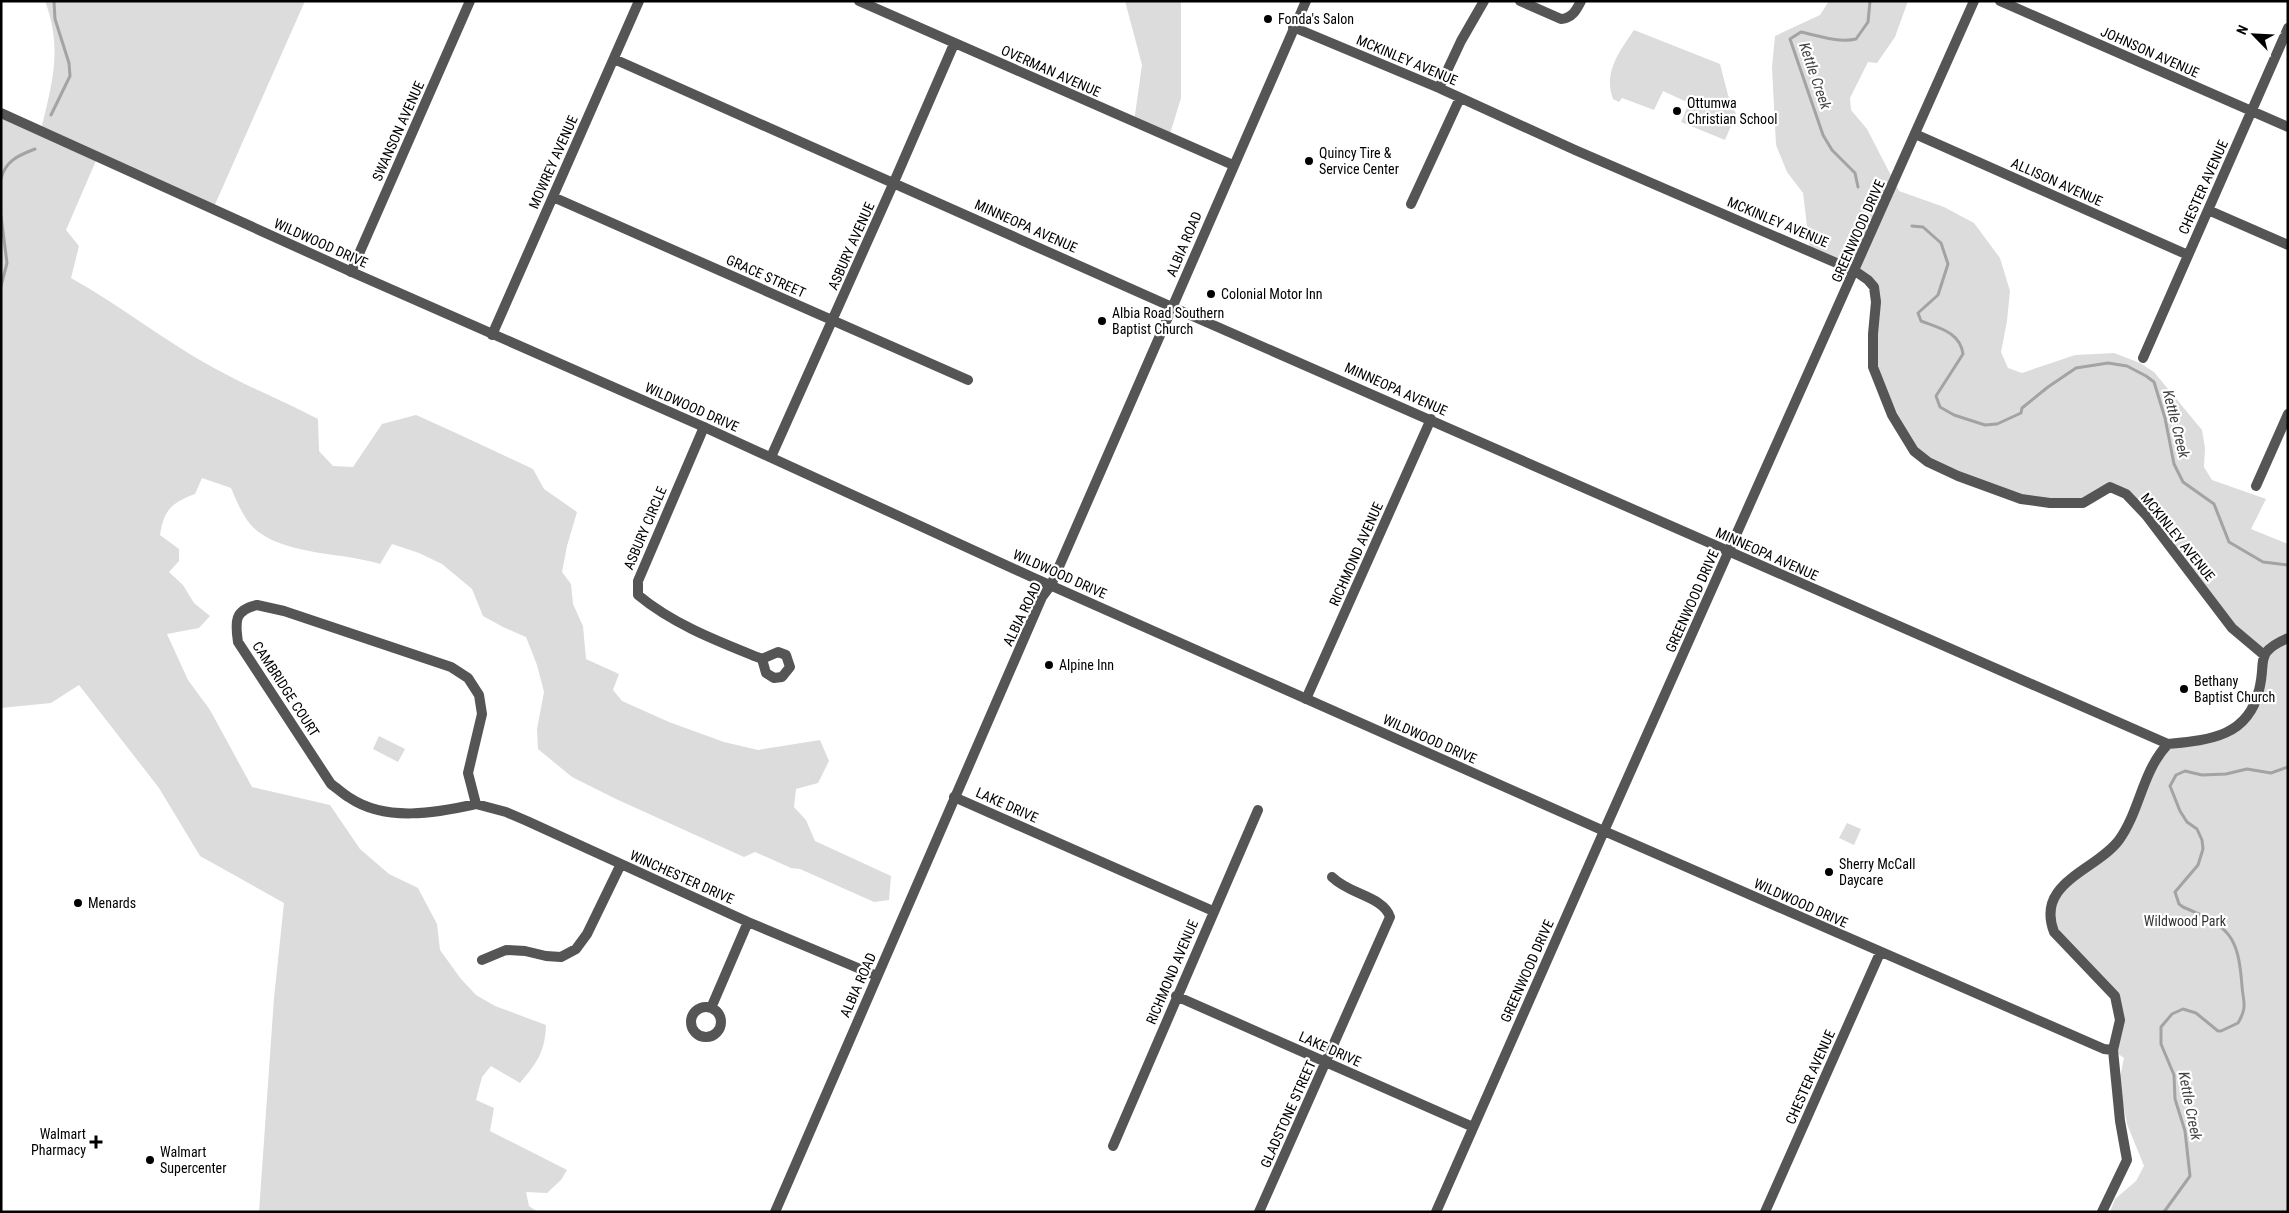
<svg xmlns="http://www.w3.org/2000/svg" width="2289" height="1213" viewBox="0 0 2289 1213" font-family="'Roboto Condensed',sans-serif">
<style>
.green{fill:#dcdcdc}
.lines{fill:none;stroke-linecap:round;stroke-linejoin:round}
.stream{stroke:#a3a3a3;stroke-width:3}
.minor{stroke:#555;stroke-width:10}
.tertiary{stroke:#555;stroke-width:10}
.poi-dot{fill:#000;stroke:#fff;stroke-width:2}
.labels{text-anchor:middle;stroke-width:4.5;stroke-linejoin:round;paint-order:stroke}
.poi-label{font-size:14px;fill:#000;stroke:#fff;text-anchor:start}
.street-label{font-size:14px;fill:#000;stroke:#fff}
.park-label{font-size:14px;fill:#333;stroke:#fff}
.water-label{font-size:15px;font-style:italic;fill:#444;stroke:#fff}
</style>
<rect width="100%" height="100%" fill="#fff"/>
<!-- green -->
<path class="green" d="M45,1H305L213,209L98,156L66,230L79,246L71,278C120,305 164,341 214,368C248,387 284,401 318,419L319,451L333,466L353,467L382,424L416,415L456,433L533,469L544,489L577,512L567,546L562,572L571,584L573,604L583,626L586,659L619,674L613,690L622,701L669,722L724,742L758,750L820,740L829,761L818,783L796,789L794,807L806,820L815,841L891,876L889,900L874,902L800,869L791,868L755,852L744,857L616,799L572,777L538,749L537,729L544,692L537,665L526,637L503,627L483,616L472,589L442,564L419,553L392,544L380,564C346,553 290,555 260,533C245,523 238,504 231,488L202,478L195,494C171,503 164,510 160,535L179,549V561L169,572L183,585L194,603L210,616L199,628L167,634L188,680L210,710L252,787L330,805L360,849L389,874L418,888L437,924L440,950L461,979L476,995L495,1006L546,1025C545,1052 537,1063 520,1083L491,1066L482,1077L476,1100L494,1108L490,1131L567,1170L561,1180L547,1193L526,1192L529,1206L538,1212H259L274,998L284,903L200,856L159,788L79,685L51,703L1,708V113L41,130C52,83 63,49 45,1Z
M1125,1H1181V98L1169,137L1134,122L1142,65Z
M1829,1H1908L1895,37L1877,63L1868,62L1850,98L1851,110L1867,129L1899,191L1944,207L1974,223L2000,258L2010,291L2007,321L2001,352L2008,368L2022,373L2075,355L2114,353L2140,363L2154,372L2202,430L2205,448L2204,467L2212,480L2266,499L2251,529L2288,544V1212H2110L2115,1199L2136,1181L2144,1166L2127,1124L2119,1082L2124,1058L2113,1050L2120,1020L2115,996L2054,932L2053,900L2110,850L2168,744L2238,726L2259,690L2262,658L2146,515L2110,487L2083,503L2021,499L1914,451L1873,367L1874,287L1810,251L1803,193L1787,172L1776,145L1772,67L1775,36L1820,15Z
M1634,30L1720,64L1728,95L1736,114L1725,140L1681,122L1689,103L1663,91L1654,110L1622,98L1619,102L1613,99C1603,72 1620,51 1634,30Z
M379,736L405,749L398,762L373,749Z
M1847,823L1861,829L1854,845L1839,838Z"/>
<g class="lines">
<!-- stream -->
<path class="stream" d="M51,115L70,76L69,63L55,19L54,1
M1,179C5,161 19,155 35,149
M1858,187L1855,173L1832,150L1823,135L1790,39L1801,32C1818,36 1840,43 1856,39L1868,22L1870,1
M1,216L7,263L1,286
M1912,226L1923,227L1941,243L1948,264L1938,295L1918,313L1921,321C1939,328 1960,332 1963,354L1936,396L1940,407L1954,415L1985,425L1997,424L2021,413L2022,408L2048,387L2076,368L2108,363L2127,366L2146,376L2154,382L2165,418L2174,464L2183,482L2214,504L2229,542L2263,562L2288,565
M2164,1212L2190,1176L2185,1131L2175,1099L2174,1075L2161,1044V1027L2172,1014L2183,1009L2196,1013L2218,1031H2221L2238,1023C2248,1006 2243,1002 2242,986C2238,935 2230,927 2183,907L2179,904L2175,892L2198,865L2203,849L2202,840L2197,829L2187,822L2180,811L2170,786L2176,775L2185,771L2202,775L2226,774L2247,769L2271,773L2288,767"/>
<!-- minor -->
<path class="minor" d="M859,1L1233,165
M1520,1L1561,19C1572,18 1576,11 1581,1
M2000,1L2288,127
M1293,27L1439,88L1575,150L1855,271L1868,280L1874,287L1876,302L1873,334V367L1892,415L1914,451L1928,462L1958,476L2021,499L2050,503H2083L2110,487L2126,494L2146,515L2232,628L2264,655
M614,59L1172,307L2168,744
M1439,88L1461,41L1484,1
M1915,134L2188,255
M553,197L968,380
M1411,204L1460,98
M2208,210L2288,245
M351,272L470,1
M492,335L639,1
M2143,358L2288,28
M704,427L638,581V595C674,625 720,642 762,659
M771,457L894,182L954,44
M2256,486L2288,414
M257,605L284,611L451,667L468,678L479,695L482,714L468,773L476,804C436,813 386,822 350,798C343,794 337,788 331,784L238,642C235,622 234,610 257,605Z
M778,652L786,655L790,667L782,677L774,678L766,673L762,659Z
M1306,699L1431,419
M954,797L1213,911
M476,804L506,812L527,821L748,922L877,976
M482,960L506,950L525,951L546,956L561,957L576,949L587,934L621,864
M1176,996L1473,1127
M691 1022a15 15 0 1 1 30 0a15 15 0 1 1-30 0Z
M711,1008L748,922
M1113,1146L1258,810
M1259,1212L1390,917C1383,896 1350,895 1332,877
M1436,1212L1604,831L2104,1049L2113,1050
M1765,1212L1880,953
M2102,1212L2127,1160L2120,1121L2113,1050L2120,1020L2115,996L2054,932C2035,882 2096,871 2119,840C2140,811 2142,771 2168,744C2209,740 2248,737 2259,690C2267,661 2253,653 2288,638"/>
<!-- tertiary -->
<path class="tertiary" d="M1,113L354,273L704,427L1034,578L1604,831L1974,1
M775,1212L1042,597L1051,585L1306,1"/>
</g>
<!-- markers -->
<g class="poi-dot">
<circle cx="1268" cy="19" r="5"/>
<circle cx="1677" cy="111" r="5"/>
<circle cx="1309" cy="161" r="5"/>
<circle cx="1211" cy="294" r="5"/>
<circle cx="1102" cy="321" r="5"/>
<circle cx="1049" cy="665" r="5"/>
<circle cx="2184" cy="689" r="5"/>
<circle cx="1829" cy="872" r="5"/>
<circle cx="78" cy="903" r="5"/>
<path d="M93.5 1134.5h5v5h5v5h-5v5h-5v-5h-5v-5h5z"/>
<circle cx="150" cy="1160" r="5"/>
</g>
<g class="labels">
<!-- poi labels -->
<g class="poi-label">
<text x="1278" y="24">Fonda's Salon</text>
<text x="1687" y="108">Ottumwa<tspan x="1687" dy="16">Christian School</tspan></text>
<text x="1319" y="158">Quincy Tire &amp;<tspan x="1319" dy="16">Service Center</tspan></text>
<text x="1221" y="299">Colonial Motor Inn</text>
<text x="1112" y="318">Albia Road Southern<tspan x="1112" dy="16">Baptist Church</tspan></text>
<text x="1059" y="670">Alpine Inn</text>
<text x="2194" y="686">Bethany<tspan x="2194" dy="16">Baptist Church</tspan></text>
<text x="1839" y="869">Sherry McCall<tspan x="1839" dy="16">Daycare</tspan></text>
<text x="88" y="908">Menards</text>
<text x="86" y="1139" text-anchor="end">Walmart<tspan x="86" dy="16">Pharmacy</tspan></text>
<text x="160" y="1157">Walmart<tspan x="160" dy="16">Supercenter</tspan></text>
</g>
<!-- street labels -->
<g class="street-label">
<text transform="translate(2150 52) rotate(24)" y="5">JOHNSON AVENUE</text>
<text transform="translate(1407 60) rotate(23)" y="5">MCKINLEY AVENUE</text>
<text transform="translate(1051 71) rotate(24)" y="5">OVERMAN AVENUE</text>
<text transform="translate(398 131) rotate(-66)" y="5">SWANSON AVENUE</text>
<text transform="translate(553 162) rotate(-66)" y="5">MOWREY AVENUE</text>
<text transform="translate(2057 182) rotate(24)" y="5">ALLISON AVENUE</text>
<text transform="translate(2203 187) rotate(-66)" y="5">CHESTER AVENUE</text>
<text transform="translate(1778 222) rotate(23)" y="5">MCKINLEY AVENUE</text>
<text transform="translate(1026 226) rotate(24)" y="5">MINNEOPA AVENUE</text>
<text transform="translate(1858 231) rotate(-66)" y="5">GREENWOOD DRIVE</text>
<text transform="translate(321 243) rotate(24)" y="5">WILDWOOD DRIVE</text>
<text transform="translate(1184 244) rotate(-67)" y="5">ALBIA ROAD</text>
<text transform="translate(851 246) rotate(-66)" y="5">ASBURY AVENUE</text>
<text transform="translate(766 276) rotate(24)" y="5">GRACE STREET</text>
<text transform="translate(1396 389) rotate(24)" y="5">MINNEOPA AVENUE</text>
<text transform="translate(692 407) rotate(24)" y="5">WILDWOOD DRIVE</text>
<text transform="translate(645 528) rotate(-67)" y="5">ASBURY CIRCLE</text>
<text transform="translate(2178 537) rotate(51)" y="5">MCKINLEY AVENUE</text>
<text transform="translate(1356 554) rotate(-66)" y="5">RICHMOND AVENUE</text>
<text transform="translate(1767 554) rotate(24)" y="5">MINNEOPA AVENUE</text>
<text transform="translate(1060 574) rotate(24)" y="5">WILDWOOD DRIVE</text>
<text transform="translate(1692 601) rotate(-66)" y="5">GREENWOOD DRIVE</text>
<text transform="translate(1022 614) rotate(-64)" y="5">ALBIA ROAD</text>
<text transform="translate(286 689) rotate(57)" y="5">CAMBRIDGE COURT</text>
<text transform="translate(1430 739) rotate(24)" y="5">WILDWOOD DRIVE</text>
<text transform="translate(1007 805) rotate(24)" y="5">LAKE DRIVE</text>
<text transform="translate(682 877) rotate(24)" y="5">WINCHESTER DRIVE</text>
<text transform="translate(1801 903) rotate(24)" y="5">WILDWOOD DRIVE</text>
<text transform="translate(1527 971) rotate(-66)" y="5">GREENWOOD DRIVE</text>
<text transform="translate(1172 972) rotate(-67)" y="5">RICHMOND AVENUE</text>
<text transform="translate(858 985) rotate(-66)" y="5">ALBIA ROAD</text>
<text transform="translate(1330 1049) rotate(24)" y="5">LAKE DRIVE</text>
<text transform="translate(1810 1077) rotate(-66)" y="5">CHESTER AVENUE</text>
<text transform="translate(1288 1114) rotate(-66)" y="5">GLADSTONE STREET</text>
</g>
<!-- park labels -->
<g class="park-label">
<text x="2185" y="926">Wildwood Park</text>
</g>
<!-- water labels -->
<g class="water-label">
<text transform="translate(1815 76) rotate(71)" y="5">Kettle Creek</text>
<text transform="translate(2176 424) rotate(76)" y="5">Kettle Creek</text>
<text transform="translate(2190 1106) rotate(79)" y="5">Kettle Creek</text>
</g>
</g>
<!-- border -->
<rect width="2289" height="1213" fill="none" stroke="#000000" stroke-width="5"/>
<!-- north arrow -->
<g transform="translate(2254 35) rotate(294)" stroke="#ffffff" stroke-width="4" paint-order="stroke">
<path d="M0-4L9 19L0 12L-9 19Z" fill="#000000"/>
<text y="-8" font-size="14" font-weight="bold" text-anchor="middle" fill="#000000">N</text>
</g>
</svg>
